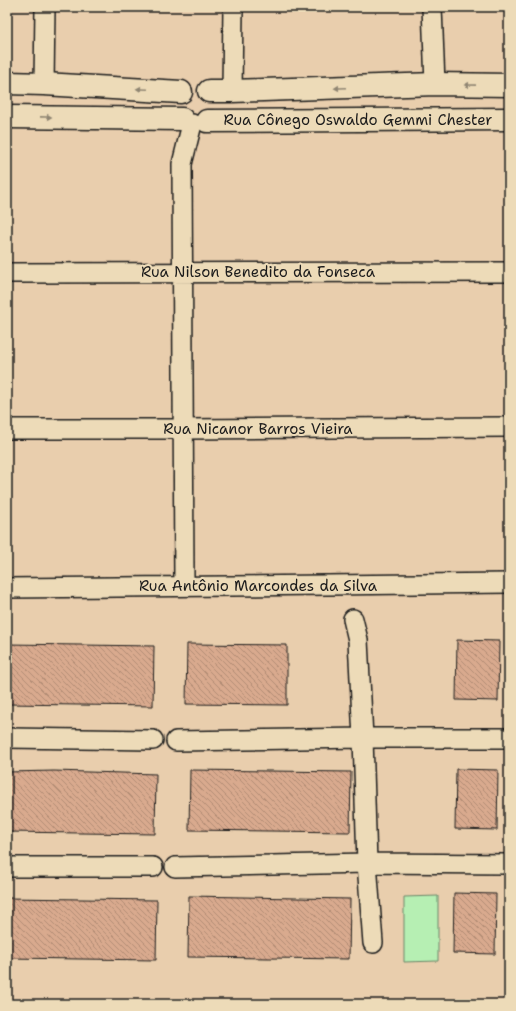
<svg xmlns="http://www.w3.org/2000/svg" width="516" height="1011" viewBox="0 0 516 1011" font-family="'Shantell Sans',sans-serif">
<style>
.pitch{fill:#b6efb3;stroke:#698668}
.building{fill:url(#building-back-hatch);stroke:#1c1c1c}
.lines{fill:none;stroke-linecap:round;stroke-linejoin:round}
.minor-casing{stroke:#1c1c1c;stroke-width:22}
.tertiary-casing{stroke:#1c1c1c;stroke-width:25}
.minor{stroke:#eddbb8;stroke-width:19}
.tertiary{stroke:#eddbb8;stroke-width:22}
.oneway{fill:#8f8572}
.labels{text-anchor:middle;stroke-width:4;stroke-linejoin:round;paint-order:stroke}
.street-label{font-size:15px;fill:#1c1c1c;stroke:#eddbb8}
</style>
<defs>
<pattern id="building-back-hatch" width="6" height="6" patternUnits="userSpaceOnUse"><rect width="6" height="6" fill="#d9aa8e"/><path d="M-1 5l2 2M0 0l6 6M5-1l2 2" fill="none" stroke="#af8a73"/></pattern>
</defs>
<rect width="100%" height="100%" fill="#e9cead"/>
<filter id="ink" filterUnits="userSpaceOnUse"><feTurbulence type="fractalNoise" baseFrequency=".025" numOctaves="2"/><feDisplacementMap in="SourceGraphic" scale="8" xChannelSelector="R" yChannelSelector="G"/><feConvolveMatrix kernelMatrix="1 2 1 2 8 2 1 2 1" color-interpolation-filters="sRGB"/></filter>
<g filter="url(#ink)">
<!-- pitch -->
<path class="pitch" d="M438,896V961L404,962V897Z"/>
<!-- building -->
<path class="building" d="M457,640L499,641L498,701L456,700Z
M7,644L154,646L153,706L7,704Z
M187,644L287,645V705L186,704Z
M456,769L498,770L497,830L455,829Z
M190,770L351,772L350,832L189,830Z
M54,771L156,774L155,834L7,832V772Z
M454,893L496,894L495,954L453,953Z
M189,896L350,899L349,959L188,957Z
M7,898L157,900L156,960L7,958Z"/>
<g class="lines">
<defs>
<path id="minor" d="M432,7L435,84
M44,84L45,7
M232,91L233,7
M7,273L509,272
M7,429H183L509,427
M184,586L182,164L192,124
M7,588C174,586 342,586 509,583
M353,619L358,640L363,738L367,863L373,943
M7,738L153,740
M176,741L363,738H509
M7,867H153
M175,867L367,863L509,864"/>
<path id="tertiary" d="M7,83L44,84L181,92
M209,91H232L435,84L509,85
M7,117L182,119
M207,121L509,119"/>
</defs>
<!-- minor casing -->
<use href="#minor" class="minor-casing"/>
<!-- tertiary casing -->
<use href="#tertiary" class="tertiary-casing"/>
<!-- minor -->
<use href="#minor" class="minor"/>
<!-- tertiary -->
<use href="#tertiary" class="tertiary"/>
</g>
<!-- one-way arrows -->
<defs><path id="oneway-solid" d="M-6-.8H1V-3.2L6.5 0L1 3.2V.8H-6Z"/></defs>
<g class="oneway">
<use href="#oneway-solid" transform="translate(470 85) rotate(-179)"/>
<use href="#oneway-solid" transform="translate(340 88) rotate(178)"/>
<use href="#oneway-solid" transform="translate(142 89) rotate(-177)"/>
<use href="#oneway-solid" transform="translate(46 117) rotate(1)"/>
</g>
</g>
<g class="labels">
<!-- street labels -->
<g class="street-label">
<text x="358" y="125">Rua Cônego Oswaldo Gemmi Chester</text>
<text x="258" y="277">Rua Nilson Benedito da Fonseca</text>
<text x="258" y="434">Rua Nicanor Barros Vieira</text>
<text x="258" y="591">Rua Antônio Marcondes da Silva</text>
</g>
</g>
<!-- margin -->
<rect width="516" height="1011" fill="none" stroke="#eddbb8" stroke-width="24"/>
<rect x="12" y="12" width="492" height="987" fill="none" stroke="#1c1c1c" stroke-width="1.5" filter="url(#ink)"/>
</svg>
